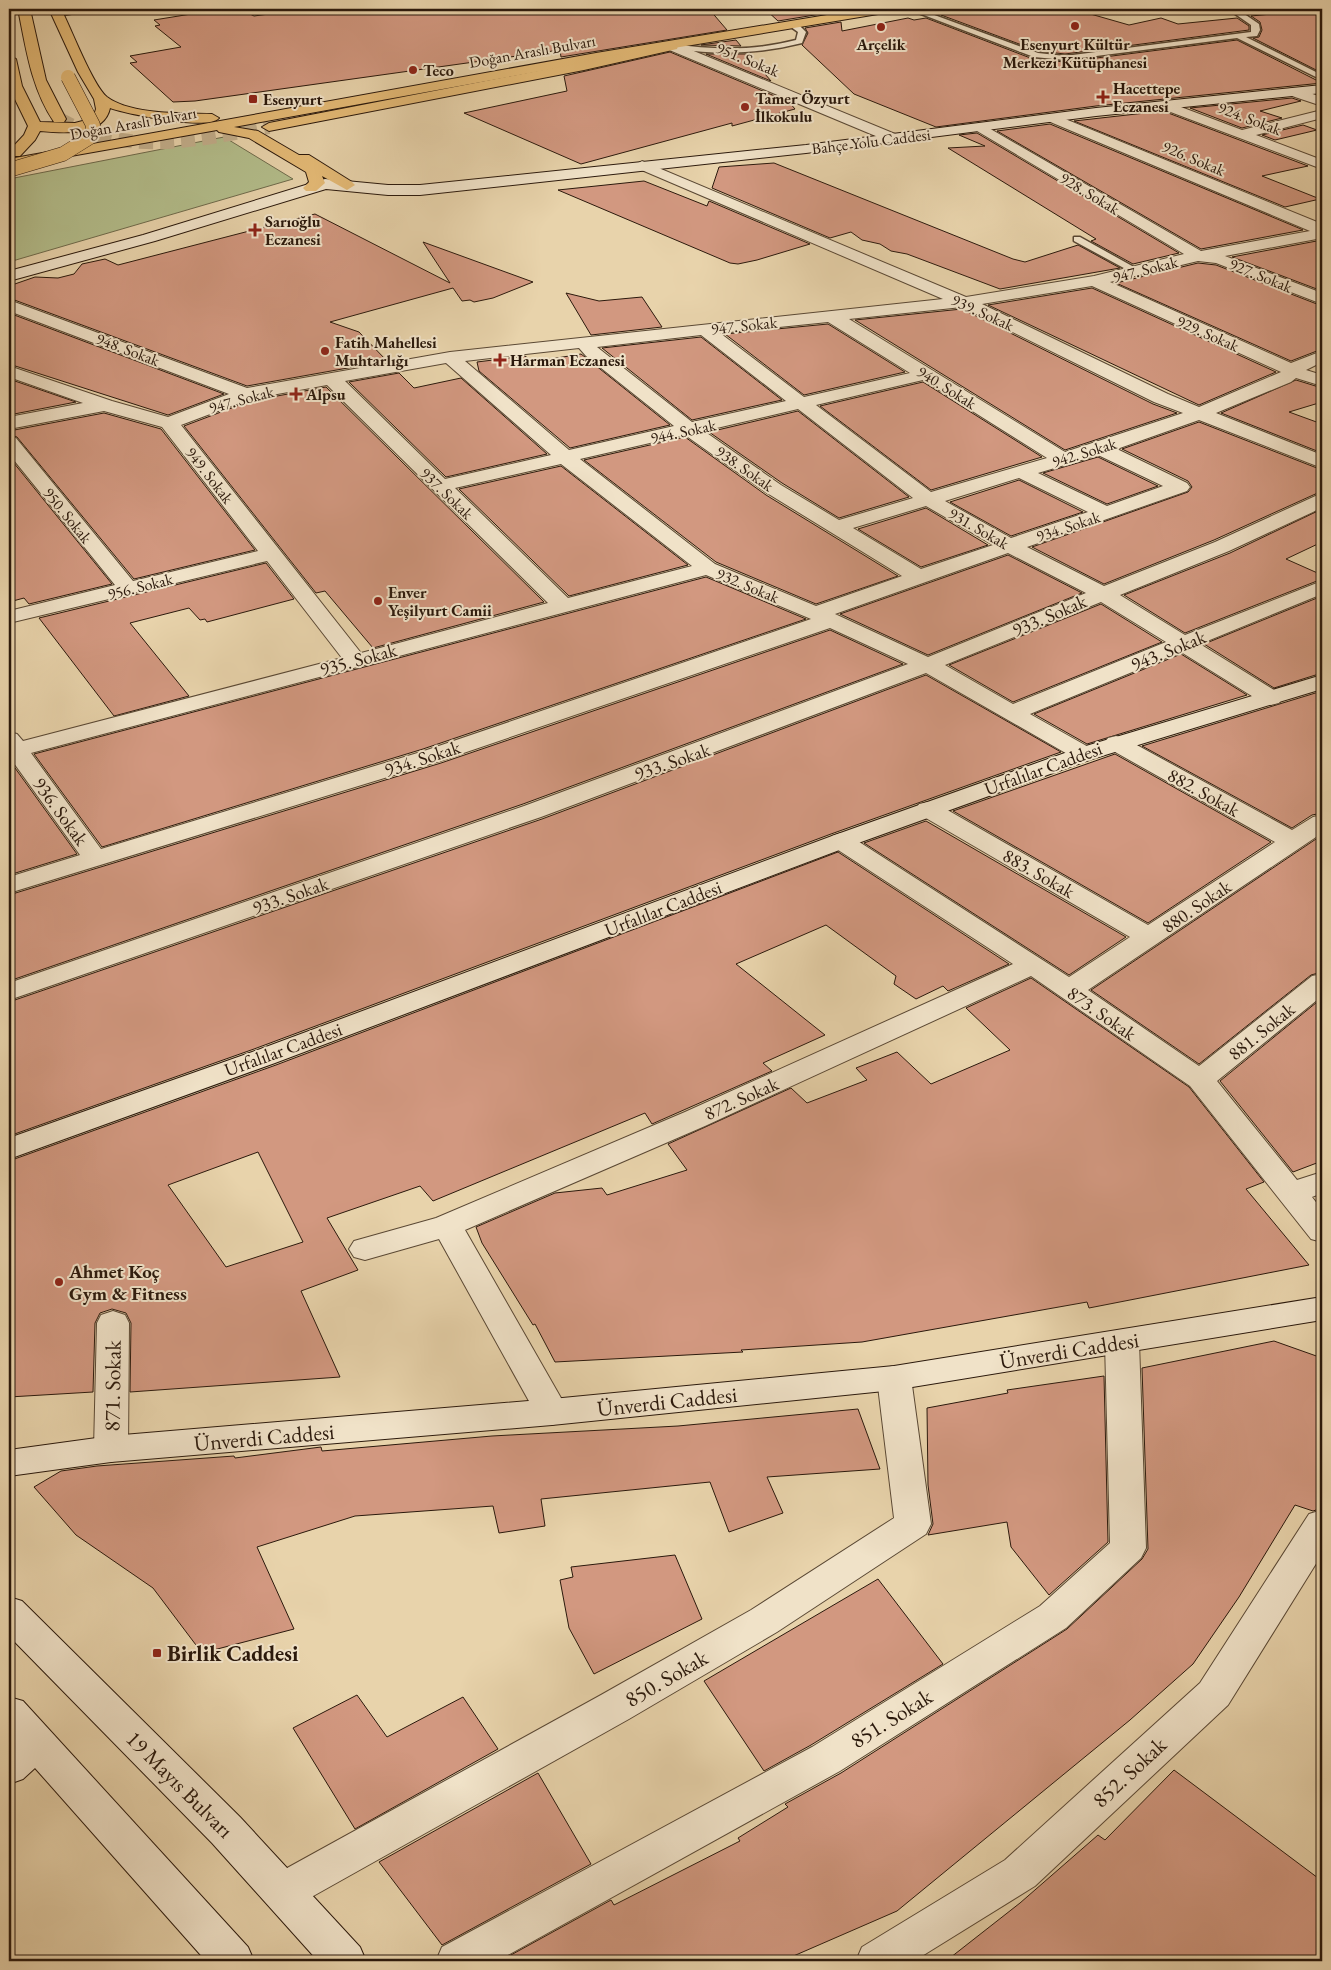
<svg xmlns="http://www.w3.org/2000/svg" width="1331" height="1970" viewBox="0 0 1331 1970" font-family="'EB Garamond',serif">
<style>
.green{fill:#b3bd8b;stroke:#6f6b4c}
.building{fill:#d29880;stroke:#2b190c;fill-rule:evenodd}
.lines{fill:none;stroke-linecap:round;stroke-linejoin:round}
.highway-tunnel{stroke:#c2ae8b;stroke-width:14;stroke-dasharray:14 7;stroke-linecap:butt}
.lane-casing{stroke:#5a4834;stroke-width:3}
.street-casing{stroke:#5a4834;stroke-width:2}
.secondary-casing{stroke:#2b190c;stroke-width:2}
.primary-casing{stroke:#2b190c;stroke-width:2}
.highway-casing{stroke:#2b190c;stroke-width:2}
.lane{fill:#f0e2c8;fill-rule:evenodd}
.street{fill:#f0e2c8;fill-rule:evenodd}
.secondary{fill:#f0e2c8;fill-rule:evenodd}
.primary{fill:#e4ba76;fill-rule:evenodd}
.highway{fill:#e4ba76;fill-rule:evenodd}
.highway-bridge-casing{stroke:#2b190c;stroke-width:15;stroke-linecap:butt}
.highway-bridge{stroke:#e4ba76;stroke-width:14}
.poi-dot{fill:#8f2418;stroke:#f0e2c8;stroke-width:2}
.labels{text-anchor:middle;stroke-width:4;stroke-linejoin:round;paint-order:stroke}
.far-poi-label{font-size:16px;font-weight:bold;fill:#2b190c;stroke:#f0e2c8;text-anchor:start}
.far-street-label{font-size:16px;fill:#2b190c;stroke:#f0e2c8}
.street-label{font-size:19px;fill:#2b190c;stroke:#f0e2c8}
.poi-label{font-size:19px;font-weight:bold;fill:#2b190c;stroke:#f0e2c8;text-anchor:start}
.near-street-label{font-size:22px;fill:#2b190c;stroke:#f0e2c8}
.near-poi-label{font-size:22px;font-weight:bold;fill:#2b190c;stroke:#f0e2c8;text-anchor:start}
</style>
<rect width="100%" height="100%" fill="#e8d3ab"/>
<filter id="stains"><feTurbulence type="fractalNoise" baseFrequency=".004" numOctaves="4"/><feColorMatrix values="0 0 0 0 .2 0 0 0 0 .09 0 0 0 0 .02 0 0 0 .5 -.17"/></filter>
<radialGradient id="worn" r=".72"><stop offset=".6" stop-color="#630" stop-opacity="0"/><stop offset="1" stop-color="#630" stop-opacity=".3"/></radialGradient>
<!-- green -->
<path class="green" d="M224,137L293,179L9,262V179Z"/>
<!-- building -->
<path class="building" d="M222,9H240L254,16L305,9H709L727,30L561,57L560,50L195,101L173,102L130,63L137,62L130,56L181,47L155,26L160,25L154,20Z
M765,9H839V11L778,21Z
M971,9H1073L1129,25L1161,18L1178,24L1237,18L1249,26V30L1065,54L1038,51L941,15L965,12Z
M1322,9V73L1253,38L1259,37L1262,30L1260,22L1251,16Z
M908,18L914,20L926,18L1033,59L1065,62L1237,40L1322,83L1096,106L936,127L854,94L802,45L808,33L805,28L841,22L842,31Z
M736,40L741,46L701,45Z
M670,52L789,102L795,109L732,126V123L581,164L464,113L567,91L564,76Z
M706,54H748L771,81Z
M1292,98L1301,101L1260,111L1282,118L1242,128L1190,108Z
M1163,111L1308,166L1262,176L1320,199L1285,207L1074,121Z
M1050,124L1301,229L1303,230L1201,249L997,131Z
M1303,125L1317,130L1275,140L1262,135Z
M977,133L1179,253L1133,264L1091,241L1096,239L948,148L985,146L959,135Z
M774,163L1013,259L1025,262L1078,245L1120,268L1000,289L907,254L891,251L880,244L862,240L851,232L830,238L712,188L719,167Z
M644,181L707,206L709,201L810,244L757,260L738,264L730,263L558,190Z
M315,214L450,283L423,242L533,282L493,298L474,302L470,300L462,301L453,288L330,322L359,332L387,361L247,386L9,298V286L35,277L58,278L74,274L82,264L105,259L118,265Z
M1322,240V291L1232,257Z
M1198,263L1216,265L1322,306V349L1291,361L1116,283Z
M1092,288L1276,372L1199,405L988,305Z
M566,293L599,301L642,297L662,327L591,335Z
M962,309L1153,404L1177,413L1065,450L855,320Z
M9,313L224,394L168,415L9,364Z
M828,324L905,372L804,395L725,334Z
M701,337L782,400L692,420L602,348Z
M581,354L585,357L670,425L570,448L479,371L477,362L525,356L533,362Z
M399,373L414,388L461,378L547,454L446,477L349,382Z
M9,379L76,402L9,415Z
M1296,380L1322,388V402L1289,412L1322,424V453L1221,413Z
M923,382L1042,457L931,490L820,406Z
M326,387L544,602L373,648L325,591L316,593L184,426L250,401Z
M798,411L909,497L839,518L782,483L709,432Z
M104,413L161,429L255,550L134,579L17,437L9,434V431Z
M1199,422L1322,470V491L1214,540L1104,584L1032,547L1188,492L1192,487L1188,481L1122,449Z
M685,437L766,495L898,576L816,604L716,562L584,460Z
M9,457L112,584L29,604L24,598L9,602Z
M1098,457L1158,486L1107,504L1043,473Z
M561,466L688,565L569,596L459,489Z
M1019,480L1083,512L1011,536L950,502Z
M926,508L988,545L921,567L858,529Z
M1322,509V542L1286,559L1322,575V579L1185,633L1124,595L1230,553Z
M1008,555L1082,593L928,655L840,614Z
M266,563L294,599L207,622L205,619L200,620L189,608L130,623L189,696L114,716L39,618Z
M706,577L806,619L423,749L102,847L34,754Z
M1322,596V673L1274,688L1204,644Z
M1101,604L1162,642L1013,702L949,665Z
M830,630L903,664L523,804L9,981V895L441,763Z
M1181,654L1247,695L1087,744L1034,714Z
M926,675L1061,752L831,834L254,1049L9,1136V1002L542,819Z
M1322,691V813L1312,815L1292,828L1142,746Z
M1115,754L1271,842L1148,923L953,811Z
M9,761H10L77,854L9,875Z
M926,821L1126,937L1069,975L864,843Z
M1322,835V972L1311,975L1199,1064L1091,990Z
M838,852L1009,964L948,991L943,986L916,999L894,984L896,976L826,925L736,964L825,1035L763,1063L772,1071L652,1124L645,1113L433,1201L420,1186L327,1218L358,1270L301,1291L340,1377L130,1392L131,1323L126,1313L112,1309L100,1313L95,1323L93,1392L9,1397V1161L276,1065ZM258,1152L303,1242L226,1267L168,1185Z
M1031,978L1189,1087L1264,1182L1246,1189L1309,1265L1089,1308L1087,1302L862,1342L741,1350L743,1352L555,1362L535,1324L533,1325L482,1243L476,1227L555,1193L602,1188L607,1195L687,1170L668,1144L791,1088L807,1103L867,1080L856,1068L897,1052L931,1084L1010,1050L966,1008Z
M1322,998V1161L1293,1172L1220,1081Z
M1274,1341L1322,1358V1508L1313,1511L1295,1505L1239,1597L1193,1664L1130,1720L897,1911L782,1961H500L611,1900L614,1905L740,1841L738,1838L788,1807L785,1804L841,1773L1067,1629L1142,1559L1148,1549L1142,1368Z
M1104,1376L1108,1542L1049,1595L1011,1547L1007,1522L928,1535L933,1524L928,1485L927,1408L1008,1393L1007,1390Z
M858,1409L880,1469L767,1477L783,1513L729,1532L710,1482L541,1499L545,1526L499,1533L493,1506L355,1516L257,1547L294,1629L202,1653L153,1588L76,1535L34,1487L61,1471L97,1466L234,1456L235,1458L321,1447L322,1451L492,1436L678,1426Z
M675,1555L702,1619L594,1674L569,1628L560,1580L573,1577L571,1567Z
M878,1579L943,1664L811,1745L764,1771L704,1681Z
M357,1695L387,1737L463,1697L498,1749L355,1829L293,1728Z
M1174,1770L1322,1881V1961H946L1020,1903L1098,1835L1105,1840Z
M538,1773L591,1864L442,1945L379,1862Z"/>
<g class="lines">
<!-- highway-tunnel -->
<path class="highway-tunnel" d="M59,119C129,157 194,140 269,127"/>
<defs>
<path id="lane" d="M79,9H96L58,16L54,14Z
M908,9H918L1038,53L1065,56L1251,32V25L1228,9H1237L1259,24L1260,30L1257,36L1246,37L1322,75V80L1237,38L1065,60L1034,57Z
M791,23H797L806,32L802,43C766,52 731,55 694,51C686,50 675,50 668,46L672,44C714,50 754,51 796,40L798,32L791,27Z
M1074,237H1080L1141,271L1133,273L1074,241Z"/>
<path id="street" d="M672,42L900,136L902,139L900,142H890L667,49L666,46Z
M1294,88L1322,97V106L1289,95L1287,92L1289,89Z
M1165,101L1242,130L1322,110V118L1256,135L1322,160V169L1160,108L1158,105Z
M1053,114L1322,224V238L1225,256L1322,293V304L1216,263L1198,261L1110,282L1291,363L1322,351V362L1306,370L1322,375V386L1296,378L1291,382L1216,413L1322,455V468L1199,420L1117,449L1187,483L1190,487L1187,491L1027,547L1104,586L1215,542L1322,493V507L1313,512L1229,551L1120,595L1185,635L1322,581V594L1200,644L1279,693L1283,698L1279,703L1271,705L1263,703L1181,652L1030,714L1092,749L1096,754L1092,759L1084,761L1076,759L926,673L541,817L9,1000V983L524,806L908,664L830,628L440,761L9,893V877L80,855L11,759H9V732L17,734L23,741L342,658L267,561L9,623V611L115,585L9,454V436L16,438L133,581L258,551L162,427L104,411L9,429V417L83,403L9,377V366L112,401L168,417L229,394L9,311V300L247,388L450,352L943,299L637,168L635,165L642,161L966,297L1094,276L1184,254L977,131L975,128L982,124L1201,251L1310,231L1048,121L1046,118ZM1092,286L1281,372L1199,407L1168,394L982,304ZM962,307L1154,402L1183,413L1065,452L849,319ZM828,322L910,373L804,397L720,333ZM701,335L786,401L692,422L597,347ZM579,348L586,356L674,426L569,450L465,361ZM446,363L551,455L445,479L345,381ZM923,380L1047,458L931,492L816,405ZM327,385L548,603L361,653L181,425L250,399ZM798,409L913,498L839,520L781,485L704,431ZM685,435L767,493L902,576L816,606L715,564L580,459ZM1098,455L1163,486L1107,506L1038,473ZM561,464L692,566L568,598L455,488ZM1019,478L1088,512L1011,538L945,501ZM926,506L993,545L921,569L853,528ZM1008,553L1086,593L928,657L835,614ZM706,575L811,619L424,751L101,849L31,753ZM1101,602L1166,642L1013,704L945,665Z
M1116,736L1124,738L1292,830L1313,817L1322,815V833L1088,990L1199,1066L1312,976L1322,974V996L1217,1081L1297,1180L1322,1172V1193L1312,1197L1322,1210V1242L1311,1239L1190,1086L1031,976L705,1126L465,1230L569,1412L564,1421L552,1425L540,1421L439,1239L365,1260L354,1257L349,1249L354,1241L436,1218L685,1112L1013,964L832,846L828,841L832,836L841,833L850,836L1069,977L1130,937L919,814L916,809L919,804L928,802L937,804L1148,925L1275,842L1108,748L1104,743L1108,738Z
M113,1311L125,1315L129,1323L128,1449L123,1458L111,1462L99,1458L94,1449L97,1323L101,1315Z
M1122,1330L1134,1334L1139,1342L1146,1548L1141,1558L1066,1628L840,1771L497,1961H436L442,1947L812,1747L1040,1606L1110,1543L1105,1342L1110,1334Z
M894,1366L906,1369L911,1378L931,1524L926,1534L777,1632L629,1719L299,1904L284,1910L269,1904L263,1891L269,1878L601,1695L751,1610L894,1518L877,1378L882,1369Z
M1322,1510V1554L1228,1705L1035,1886L914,1961H856L862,1947L1005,1860L1200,1683L1309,1514Z"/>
<path id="secondary" d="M1322,85V93L1096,116L806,153L420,195H388L326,189L155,241L9,281V271L143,235L325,179L388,185H420L806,145L1096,108Z
M1322,675V689L1092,759L850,846L275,1063L9,1159V1138L255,1051L832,836L1076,749Z
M1322,1297V1320L894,1390L552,1425L111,1462L9,1476V1450L111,1436L552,1399L894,1366Z
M9,1597L22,1601L240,1817L360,1947L366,1961H318L212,1843L9,1636Z
M9,1697L23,1701L248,1947L254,1961H206L35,1768L23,1779L9,1784Z"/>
<path id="primary" d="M863,9H890L884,13L596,61L234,127L258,131L299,155H309L352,182L355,185L347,190L322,176L325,183L316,191H306L303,188L309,182L306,172L249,138L219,132L217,130L9,167V159L596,53Z"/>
<path id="highway" d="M18,9H30L46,80L66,119L64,122H54C31,88 26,48 18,9Z
M49,9H61C71,28 93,86 107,97C131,115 183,113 212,114L219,118C208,131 127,114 110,108C104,137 62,133 40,131L35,140L20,156H10L9,151L24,135L28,126L9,87V55L16,59L22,86L40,122L75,123L90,119L94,115L96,109L94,99L78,72Z
M672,42L678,46L677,49L584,70L269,131L262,127L269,123L584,62Z"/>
</defs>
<!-- lane casing -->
<use href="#lane" class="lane-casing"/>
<!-- street casing -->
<use href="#street" class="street-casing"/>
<!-- secondary casing -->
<use href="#secondary" class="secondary-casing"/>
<!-- primary casing -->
<use href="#primary" class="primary-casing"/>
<!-- highway casing -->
<use href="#highway" class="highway-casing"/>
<!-- lane -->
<use href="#lane" class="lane"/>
<!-- street -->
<use href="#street" class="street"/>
<!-- secondary -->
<use href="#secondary" class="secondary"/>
<!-- primary -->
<use href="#primary" class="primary"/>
<!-- highway -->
<use href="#highway" class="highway"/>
<defs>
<path id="highway-bridge" d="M9,170L63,154L92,136L93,125L68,77"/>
</defs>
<!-- highway-bridge casing -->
<use href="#highway-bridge" class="highway-bridge-casing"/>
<!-- highway-bridge -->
<use href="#highway-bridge" class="highway-bridge"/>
</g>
<!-- markers -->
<g class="poi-dot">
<circle cx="1075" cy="26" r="5"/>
<circle cx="881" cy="27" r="5"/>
<circle cx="413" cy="70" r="5"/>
<path d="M1100.5 89.5h5v5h5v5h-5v5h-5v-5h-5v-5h5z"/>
<rect x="248" y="94" width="10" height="10" rx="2.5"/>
<circle cx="745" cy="107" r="5"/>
<path d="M252.5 222.5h5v5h5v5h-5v5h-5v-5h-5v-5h5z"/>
<circle cx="325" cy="351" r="5"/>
<path d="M497.5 352.5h5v5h5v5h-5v5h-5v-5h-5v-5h5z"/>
<path d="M293.5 386.5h5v5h5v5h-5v5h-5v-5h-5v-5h5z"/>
<circle cx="378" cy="601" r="5"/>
<circle cx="59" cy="1282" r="5"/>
<rect x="152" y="1648" width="10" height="10" rx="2.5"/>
</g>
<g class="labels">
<!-- far-poi labels -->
<g class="far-poi-label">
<text x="881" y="50" text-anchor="middle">Arçelik</text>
<text x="1075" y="50" text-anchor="middle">Esenyurt Kültür<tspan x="1075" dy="18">Merkezi Kütüphanesi</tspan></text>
<text x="423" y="76">Teco</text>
<text x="1113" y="94">Hacettepe<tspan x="1113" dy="18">Eczanesi</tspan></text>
<text x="755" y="104">Tamer Özyurt<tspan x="755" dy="18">İlkokulu</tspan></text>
<text x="263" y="105">Esenyurt</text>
<text x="265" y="227">Sarıoğlu<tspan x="265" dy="18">Eczanesi</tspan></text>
<text x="335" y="348">Fatih Mahellesi<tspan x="335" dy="18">Muhtarlığı</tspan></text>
<text x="510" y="366">Harman Eczanesi</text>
<text x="306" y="400">Alpsu</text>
<text x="388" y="598">Enver<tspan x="388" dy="18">Yeşilyurt Camii</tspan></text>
</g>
<!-- far-street labels -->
<g class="far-street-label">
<text transform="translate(532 51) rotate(-10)" y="6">Doğan Araslı Bulvarı</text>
<text transform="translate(748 59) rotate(22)" y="6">951. Sokak</text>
<text transform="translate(1250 118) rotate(21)" y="6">924. Sokak</text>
<text transform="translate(133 123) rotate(-10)" y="6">Doğan Araslı Bulvarı</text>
<text transform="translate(871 141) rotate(-7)" y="6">Bahçe Yolu Caddesi</text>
<text transform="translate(1194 158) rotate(23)" y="6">926. Sokak</text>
<text transform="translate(1090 193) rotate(31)" y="6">928. Sokak</text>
<text transform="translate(1145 269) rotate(-14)" y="6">947. Sokak</text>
<text transform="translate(1261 275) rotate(22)" y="6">927. Sokak</text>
<text transform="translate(983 312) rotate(25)" y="6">939. Sokak</text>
<text transform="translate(744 325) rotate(-6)" y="6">947. Sokak</text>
<text transform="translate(1208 333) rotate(24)" y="6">929. Sokak</text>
<text transform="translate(128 349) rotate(21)" y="6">948. Sokak</text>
<text transform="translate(947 387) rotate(32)" y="6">940. Sokak</text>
<text transform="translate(241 399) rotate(-15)" y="6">947. Sokak</text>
<text transform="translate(683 431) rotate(-12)" y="6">944. Sokak</text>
<text transform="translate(1084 452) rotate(-17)" y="6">942. Sokak</text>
<text transform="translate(745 468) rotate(35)" y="6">938. Sokak</text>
<text transform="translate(210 475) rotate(52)" y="6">949. Sokak</text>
<text transform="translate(447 493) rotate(44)" y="6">937. Sokak</text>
<text transform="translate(68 515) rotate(51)" y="6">950. Sokak</text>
<text transform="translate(1068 526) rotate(-18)" y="6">934. Sokak</text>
<text transform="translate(979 528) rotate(30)" y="6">931. Sokak</text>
<text transform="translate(748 585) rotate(23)" y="6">932. Sokak</text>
<text transform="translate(140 586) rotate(-14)" y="6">956. Sokak</text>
</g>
<!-- street labels -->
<g class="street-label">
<text transform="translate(1049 615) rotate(-23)" y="7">933. Sokak</text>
<text transform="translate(1168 650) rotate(-22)" y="7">943. Sokak</text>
<text transform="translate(358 659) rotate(-15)" y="7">935. Sokak</text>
<text transform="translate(422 758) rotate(-18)" y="7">934. Sokak</text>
<text transform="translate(672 761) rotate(-19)" y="7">933. Sokak</text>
<text transform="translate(1043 768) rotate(-20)" y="7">Urfalılar Caddesi</text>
<text transform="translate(1204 792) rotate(29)" y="7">882. Sokak</text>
<text transform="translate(61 811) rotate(54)" y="7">936. Sokak</text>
<text transform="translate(1039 873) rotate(30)" y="7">883. Sokak</text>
<text transform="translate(290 895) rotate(-19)" y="7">933. Sokak</text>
<text transform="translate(1196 906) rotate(-34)" y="7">880. Sokak</text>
<text transform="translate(663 908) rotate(-21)" y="7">Urfalılar Caddesi</text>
<text transform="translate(1102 1013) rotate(35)" y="7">873. Sokak</text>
<text transform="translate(1261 1031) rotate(-39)" y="7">881. Sokak</text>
<text transform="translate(283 1049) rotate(-20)" y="7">Urfalılar Caddesi</text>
<text transform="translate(741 1098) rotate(-24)" y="7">872. Sokak</text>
</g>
<!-- poi labels -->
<g class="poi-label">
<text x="69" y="1278">Ahmet Koç<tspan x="69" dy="22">Gym &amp; Fitness</tspan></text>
</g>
<!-- near-street labels -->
<g class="near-street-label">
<text transform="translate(1069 1350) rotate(-9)" y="8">Ünverdi Caddesi</text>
<text transform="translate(112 1386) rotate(-89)" y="8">871. Sokak</text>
<text transform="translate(667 1401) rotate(-6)" y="8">Ünverdi Caddesi</text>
<text transform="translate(264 1437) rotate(-5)" y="8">Ünverdi Caddesi</text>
<text transform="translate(666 1678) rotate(-30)" y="8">850. Sokak</text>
<text transform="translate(891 1718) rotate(-32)" y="8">851. Sokak</text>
<text transform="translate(1129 1772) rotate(-43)" y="8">852. Sokak</text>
<text transform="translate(180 1784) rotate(45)" y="8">19 Mayıs Bulvarı</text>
</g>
<!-- near-poi labels -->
<g class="near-poi-label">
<text x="167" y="1661">Birlik Caddesi</text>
</g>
</g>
<!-- margin -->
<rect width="1331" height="1970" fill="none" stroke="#e8d3ab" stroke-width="30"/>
<rect x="10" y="10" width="1311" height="1950" fill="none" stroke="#2b190c" stroke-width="2.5"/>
<rect x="15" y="15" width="1301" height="1940" fill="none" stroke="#2b190c"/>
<rect width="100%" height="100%" filter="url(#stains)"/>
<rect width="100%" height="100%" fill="url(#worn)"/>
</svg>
